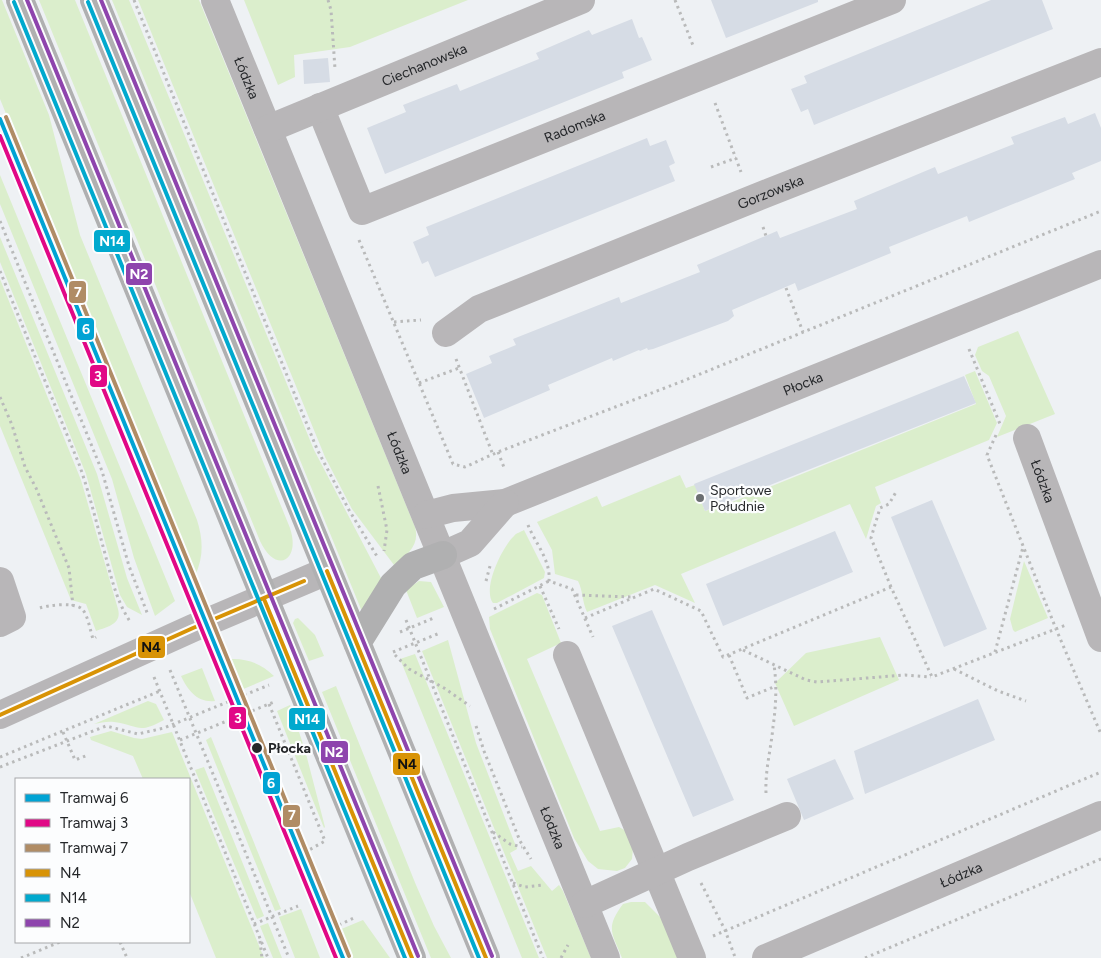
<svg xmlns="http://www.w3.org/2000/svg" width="1101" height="958" viewBox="0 0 1101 958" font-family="Figtree,sans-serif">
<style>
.green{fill:#dbeecc}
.building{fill:#d6dce5}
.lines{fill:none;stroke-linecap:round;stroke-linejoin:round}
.path{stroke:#b9baba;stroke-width:3;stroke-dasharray:2.5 4;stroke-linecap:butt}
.minor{stroke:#b8b6b8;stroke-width:28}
.major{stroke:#b0b0b1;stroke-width:28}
.bus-1-casing{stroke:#fcfdfe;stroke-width:8}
.bus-2-casing{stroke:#fcfdfe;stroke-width:8}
.bus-3-casing{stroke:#fcfdfe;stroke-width:8}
.bus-1{stroke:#d89306;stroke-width:4}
.bus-2{stroke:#00a9ce;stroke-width:4}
.bus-3{stroke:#8e44ad;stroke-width:4}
.tram-1-casing{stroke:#fcfdfe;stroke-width:8}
.tram-2-casing{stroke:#fcfdfe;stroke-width:8}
.tram-3-casing{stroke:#fcfdfe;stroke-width:8}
.tram-1{stroke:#00a3d4;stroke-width:4}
.tram-2{stroke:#e10886;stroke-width:4}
.tram-3{stroke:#b08c65;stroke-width:4}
.poi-dot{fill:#6b6e71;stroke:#fcfdfe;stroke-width:2}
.stop-dot{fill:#25272a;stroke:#fcfdfe;stroke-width:2}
.labels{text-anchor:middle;stroke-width:4.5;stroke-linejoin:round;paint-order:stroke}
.street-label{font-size:14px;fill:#25272a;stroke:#fcfdfe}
.poi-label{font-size:14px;fill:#25272a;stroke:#fcfdfe;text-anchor:start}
.stop-label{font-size:14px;font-weight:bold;fill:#25272a;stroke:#fcfdfe;text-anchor:start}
.line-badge{stroke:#fcfdfe;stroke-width:2}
.badge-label{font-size:14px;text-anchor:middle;font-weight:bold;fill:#fff}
.pale-badge-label{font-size:14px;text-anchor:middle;font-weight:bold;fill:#111}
</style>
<rect width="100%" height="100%" fill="#eef1f4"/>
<!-- green -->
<path class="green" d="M0,0H2L49,115L80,235L197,520C203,539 204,557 195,576L0,99Z
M39,0H75L290,528C301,561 276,575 260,541Z
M112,0H129L314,450L382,580L365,619Z
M138,0H199L415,527C420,544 408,555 394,565L352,509L325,457Z
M244,0H468L350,47L294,55L295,77L278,85Z
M0,175L175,601L155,616L134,558L112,479L0,204Z
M0,237L97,474L127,578L142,615L127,607L120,595L86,474L0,262Z
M0,279L81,480L118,609C122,624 108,627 96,631L86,604L71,600L0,426Z
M1018,331L1055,414L997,437L1006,416L989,376L982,371L975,355L978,347Z
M975,371L997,423L989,440L875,487L881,503L876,506L866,539L850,504L681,574L695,603L655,585L587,612C582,601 583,591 578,581L555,574L552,550L537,522L597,496L602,507L680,475L686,488L695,485L705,511L722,506L976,404L965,375Z
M524,530L545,572L544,578L497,603H493C482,589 502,547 514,536C516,533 521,532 524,530Z
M1024,561L1048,618L1015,632L1013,630L1010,619Z
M419,581L431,582L444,607L417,618L406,590Z
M537,593L542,595L561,643L527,659L600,831L619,827L628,832L633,848L632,859L625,868L617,871L598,869L588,861L574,838L490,629L489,617Z
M298,618L315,635L324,656L309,661L293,623L295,619Z
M880,637L899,680L794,726L775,683L806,653Z
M448,640L476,743L517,849L510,853L518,871L531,866L552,891L559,885L563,891L591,958H547L422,651Z
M415,654L539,958H522L400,659Z
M230,659C247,658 262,664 274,676L241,690L228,660Z
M202,668L215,701C198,703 188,691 181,676Z
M336,686L416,885L434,926L451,958H431L322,692Z
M148,701L156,704L164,720C137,735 139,725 114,722C107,721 101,723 94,724Z
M290,705L305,750L325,827L324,828L277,711Z
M111,731L134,738L142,739L172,732L264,958H216L189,891V779H143L133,756L91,740L90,737Z
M211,737L281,909L275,911L206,740Z
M204,767L264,916L257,919L195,770Z
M631,902H645L662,919L678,958H622C612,933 605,928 623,904Z
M301,909L320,958H295L279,917Z
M363,920L390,958H351L339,930Z
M268,923L282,958H273L260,926Z"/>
<!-- building -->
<path class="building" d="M711,0H818V2L726,38Z
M991,0H1042L1053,29L814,125L808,109L801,112L791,89L807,83L804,76Z
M632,19L639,38L642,37L652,60L622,72L624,78L385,174L367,128L406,112L403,105L457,84L460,91L539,59L536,53L589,30L592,35Z
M328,58L330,82L304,84L303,60Z
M1095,113L1101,128V161L1072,173L1075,179L969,222L967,216L889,247L891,253L798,291L795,283L732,310L734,316L728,321L653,349L648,350L647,348L640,351L639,350L613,361L612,358L548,385L550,390L484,418L466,374L492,363L489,356L516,345L513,339L619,297L621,303L700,272L697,265L777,231L780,238L857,209L854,201L935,167L938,174L1014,144L1011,137L1065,117L1068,124Z
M647,138L650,146L666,140L675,163L669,166L675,181L435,277L428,261L422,264L413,242L429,235L426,227Z
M964,376L976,403L705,511L694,484Z
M932,500L987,629L944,647L891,517Z
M835,531L853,572L723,626L706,584Z
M652,610L734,800L693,817L612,626Z
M978,699L995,740L865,794L854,751Z
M835,759L854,799L804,820L787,779Z"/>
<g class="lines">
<!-- path -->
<path class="path" d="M134,0L317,449L349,510L378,558
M328,0L331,10L335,69
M675,0L694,48
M715,103L741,172
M711,167L736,158
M0,221L102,471L129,566L148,615
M763,227L766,236
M359,240L453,464L465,467L498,452L683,381L1101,211
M0,271L79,464C89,492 96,521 104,550C111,576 116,601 131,623
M786,288L803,332
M394,322L421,320
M969,349L1000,424
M456,359L493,455
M419,383L459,368
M0,397L12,425L25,467L36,488L69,568L73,606
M996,435L987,455L1056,629L1101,734
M498,452L505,470
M378,486L387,530L384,551
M528,525C535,543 551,560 549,581L572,589L593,637
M486,581L490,566
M540,586L559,629
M891,587L871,538L880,508L889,504L896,492
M576,595L632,597
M40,608C48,605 75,602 82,609C88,615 90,630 93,639L96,637
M494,609L549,581
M585,618L654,589L701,611L723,657L891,587L932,677L1066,625
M406,620L543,958
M400,632L436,617
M743,650L806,680L817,682L905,675L931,677
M393,652L440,633
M995,652L1023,547
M395,655L409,669L444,688L470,706
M729,655L747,698L776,686
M954,669L998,691L1026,701
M170,670L289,958
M154,677L268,958
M269,704L325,841L309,850
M476,726L484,751L520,841L531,859
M63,732L75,760L88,755
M180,740L274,702
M0,757L160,691
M0,767L106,726L138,734L164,728L269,685
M766,793C765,770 771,749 773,727C776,706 777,685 774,665
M493,832L510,844L522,847
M513,883L525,887L543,885
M701,883L725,930L735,957
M254,924L298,906
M339,925L356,917
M713,936L1101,772
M260,941L262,958
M120,942L127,958
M21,958L60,942
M561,958L568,945
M865,958L1101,859"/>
<!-- minor -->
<g class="minor">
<path id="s1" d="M215,0L606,958"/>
<path id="s2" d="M320,107L362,211L892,0"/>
<path id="s3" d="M268,129L581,0"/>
<path id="s4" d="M446,333L479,309L770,192L1101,62"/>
<path id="s5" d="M1027,438L1101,638"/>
<path id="s6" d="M426,515L453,508L505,503L1101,264"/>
<path d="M443,555L470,543L505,503"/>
<path d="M0,581L12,617L0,623"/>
<path d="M567,655L692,958"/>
<path d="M0,715L193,628L327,571"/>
<path d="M585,904L688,857L787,816"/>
<path id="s7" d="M766,958L1101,815"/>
</g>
<!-- major -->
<path class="major" d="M20,0L412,958
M94,0L486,958
M357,643L393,585L413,566L443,555"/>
<defs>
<path id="bus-1" d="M327,571L486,958
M264,599L412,958
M0,715L193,628L304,581"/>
<path id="bus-2" d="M14,2L405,958
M88,2L479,958"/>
<path id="bus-3" d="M27,0L418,956
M101,0L492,956"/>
</defs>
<!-- bus-1 casing -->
<use href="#bus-1" class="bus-1-casing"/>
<!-- bus-2 casing -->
<use href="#bus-2" class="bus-2-casing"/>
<!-- bus-3 casing -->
<use href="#bus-3" class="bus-3-casing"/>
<!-- bus-1 -->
<use href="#bus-1" class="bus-1"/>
<!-- bus-2 -->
<use href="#bus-2" class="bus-2"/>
<!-- bus-3 -->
<use href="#bus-3" class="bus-3"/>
<defs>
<path id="tram-1" d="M0,119L343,958"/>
<path id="tram-2" d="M0,136L336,958"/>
<path id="tram-3" d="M6,117L349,956"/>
</defs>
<!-- tram-1 casing -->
<use href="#tram-1" class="tram-1-casing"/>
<!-- tram-2 casing -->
<use href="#tram-2" class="tram-2-casing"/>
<!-- tram-3 casing -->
<use href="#tram-3" class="tram-3-casing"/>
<!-- tram-1 -->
<use href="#tram-1" class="tram-1"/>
<!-- tram-2 -->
<use href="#tram-2" class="tram-2"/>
<!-- tram-3 -->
<use href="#tram-3" class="tram-3"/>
</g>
<!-- markers -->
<circle class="poi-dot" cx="700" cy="498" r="5"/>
<circle class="stop-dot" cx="257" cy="748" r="6"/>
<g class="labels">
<!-- street labels -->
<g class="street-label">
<text dy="5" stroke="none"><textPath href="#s3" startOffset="169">Ciechanowska</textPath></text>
<text dy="5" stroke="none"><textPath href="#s1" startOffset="84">Łódzka</textPath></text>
<text dy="5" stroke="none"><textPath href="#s2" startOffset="341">Radomska</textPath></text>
<text dy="5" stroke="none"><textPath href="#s4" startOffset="355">Gorzowska</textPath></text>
<text dy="5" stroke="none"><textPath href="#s6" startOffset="401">Płocka</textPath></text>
<text dy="5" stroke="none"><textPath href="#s1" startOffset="489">Łódzka</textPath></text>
<text dy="5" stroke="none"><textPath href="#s5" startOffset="46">Łódzka</textPath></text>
<text dy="5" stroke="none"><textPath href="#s1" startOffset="894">Łódzka</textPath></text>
<text dy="5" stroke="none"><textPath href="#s7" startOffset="212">Łódzka</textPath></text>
</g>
<!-- poi labels -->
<g class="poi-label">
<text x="710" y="495">Sportowe<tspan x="710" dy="16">Południe</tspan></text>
</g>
<!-- stop labels -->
<g class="stop-label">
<text x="268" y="753">Płocka</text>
</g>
</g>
<g class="line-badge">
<rect x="93" y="229" width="38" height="24" rx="5" fill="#00a9ce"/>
<rect x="125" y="262" width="28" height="24" rx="5" fill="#8e44ad"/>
<rect x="68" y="280" width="19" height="24" rx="5" fill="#b08c65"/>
<rect x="76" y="317" width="19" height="24" rx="5" fill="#00a3d4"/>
<rect x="89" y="364" width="19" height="24" rx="5" fill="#e10886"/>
<rect x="137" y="635" width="29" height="24" rx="5" fill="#d89306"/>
<rect x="228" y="706" width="19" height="24" rx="5" fill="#e10886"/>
<rect x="288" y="707" width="38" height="24" rx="5" fill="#00a9ce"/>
<rect x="320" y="740" width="29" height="24" rx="5" fill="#8e44ad"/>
<rect x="392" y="752" width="29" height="24" rx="5" fill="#d89306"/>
<rect x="262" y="771" width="19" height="24" rx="5" fill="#00a3d4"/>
<rect x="282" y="804" width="19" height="24" rx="5" fill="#b08c65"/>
</g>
<g class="badge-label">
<text x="112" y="246">N14</text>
<text x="139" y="279">N2</text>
<text x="78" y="297">7</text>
<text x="86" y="334">6</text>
<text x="98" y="381">3</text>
<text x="238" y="723">3</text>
<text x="307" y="724">N14</text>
<text x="334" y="757">N2</text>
<text x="271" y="788">6</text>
<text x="292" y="820">7</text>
</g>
<g class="pale-badge-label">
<text x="151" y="652">N4</text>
<text x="407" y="769">N4</text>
</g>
<!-- legend -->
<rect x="15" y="778" width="175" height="165" fill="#fcfdfe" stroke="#a6a7a9"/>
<rect x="25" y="794" width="25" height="8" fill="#00a3d4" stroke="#a6a7a9"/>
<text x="60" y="803" font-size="15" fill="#25272a">Tramwaj 6</text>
<rect x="25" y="819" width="25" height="8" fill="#e10886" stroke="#a6a7a9"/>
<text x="60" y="828" font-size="15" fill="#25272a">Tramwaj 3</text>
<rect x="25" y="844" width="25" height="8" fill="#b08c65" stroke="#a6a7a9"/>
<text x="60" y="853" font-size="15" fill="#25272a">Tramwaj 7</text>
<rect x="25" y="869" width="25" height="8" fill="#d89306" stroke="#a6a7a9"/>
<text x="60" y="878" font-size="15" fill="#25272a">N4</text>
<rect x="25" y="894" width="25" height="8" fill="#00a9ce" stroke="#a6a7a9"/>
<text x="60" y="903" font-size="15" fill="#25272a">N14</text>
<rect x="25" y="919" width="25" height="8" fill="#8e44ad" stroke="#a6a7a9"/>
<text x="60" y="928" font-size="15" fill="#25272a">N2</text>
</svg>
